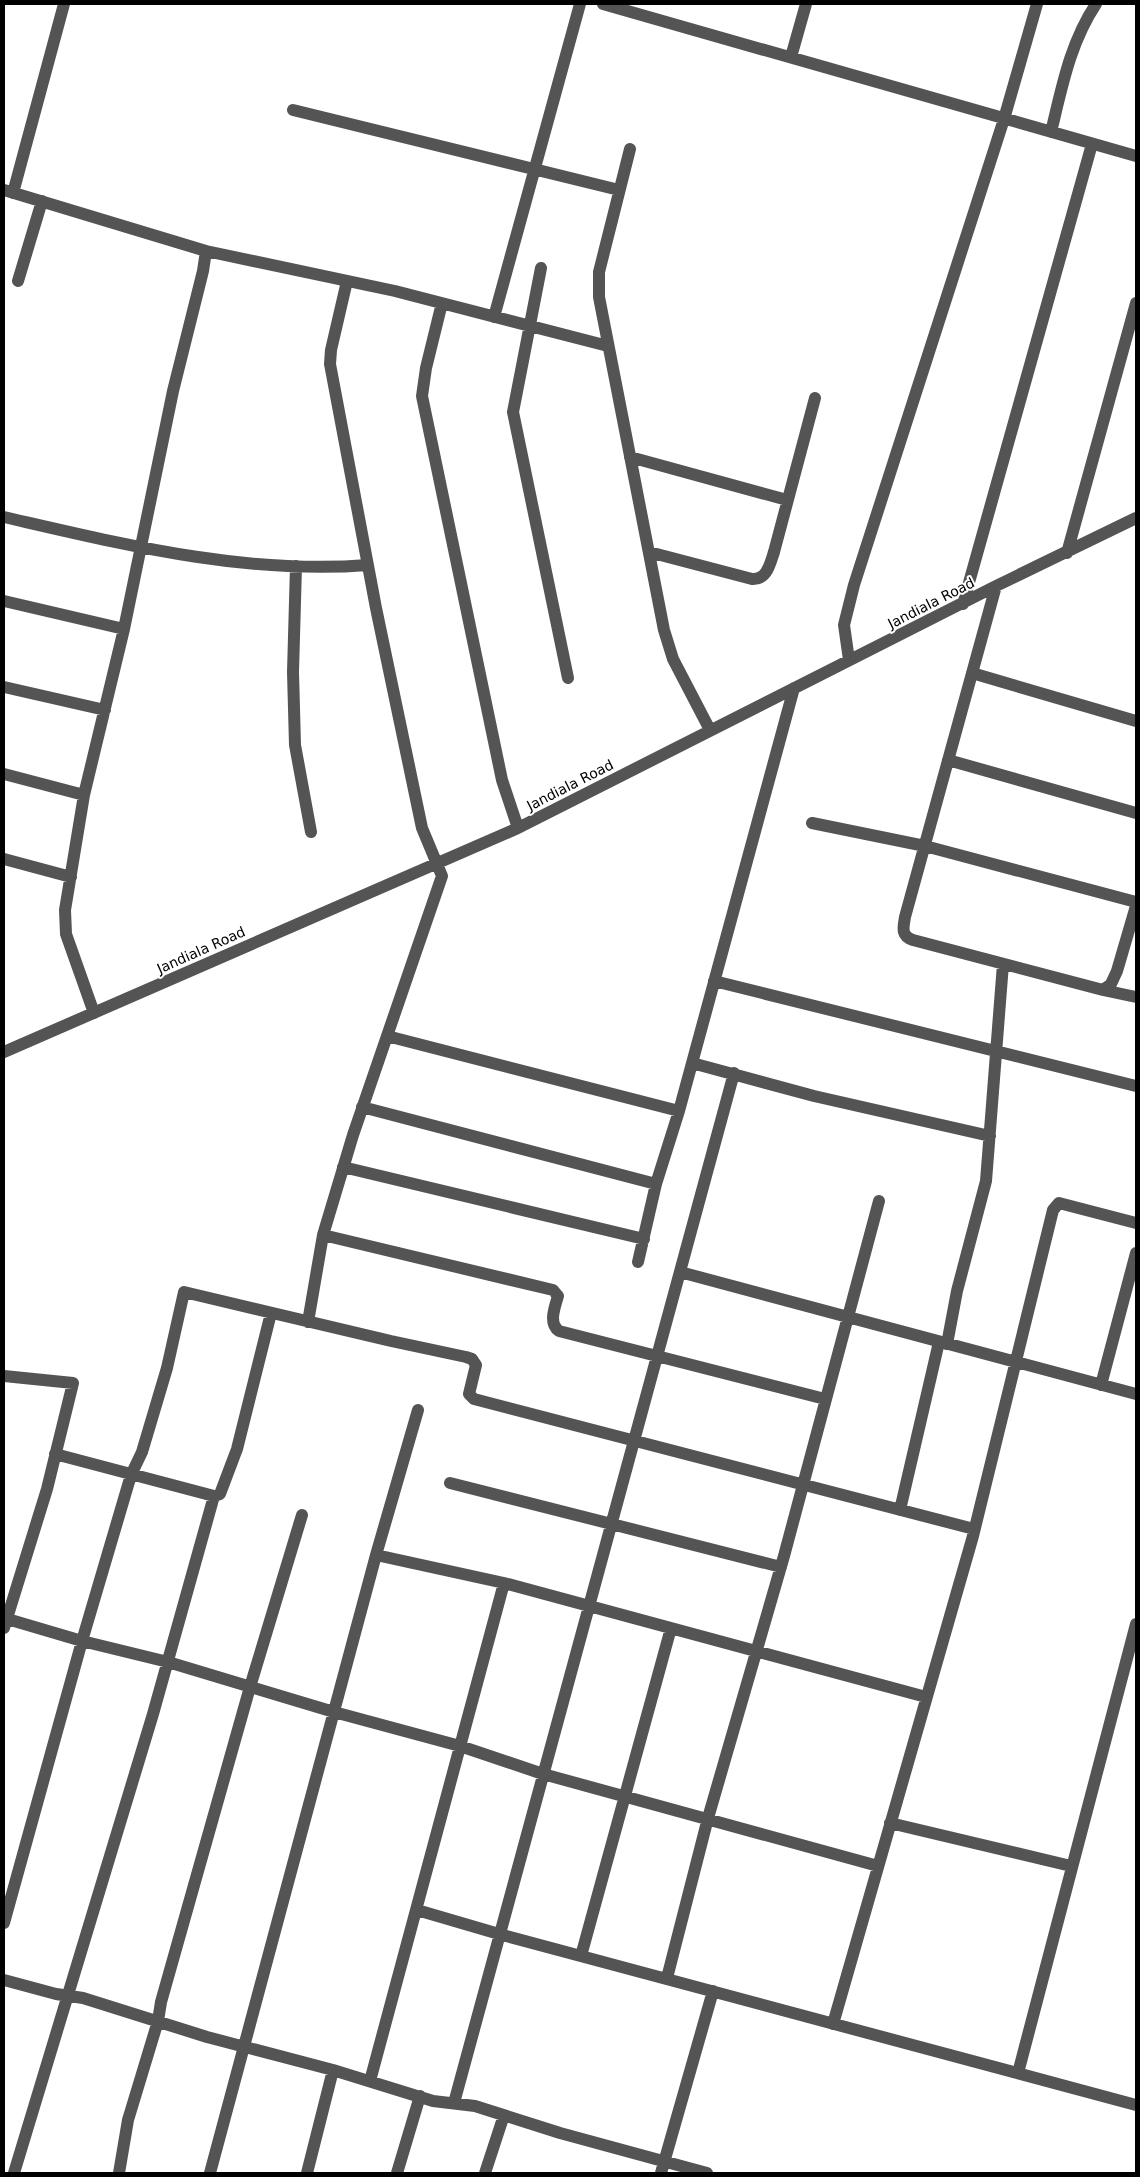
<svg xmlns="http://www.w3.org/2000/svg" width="1140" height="2177" viewBox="0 0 1140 2177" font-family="'DejaVu Sans',sans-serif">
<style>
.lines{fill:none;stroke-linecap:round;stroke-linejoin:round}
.minor{stroke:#545454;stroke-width:12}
.labels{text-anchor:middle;stroke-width:4;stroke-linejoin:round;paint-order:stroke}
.street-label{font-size:14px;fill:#000;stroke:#fff}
</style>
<rect width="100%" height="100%" fill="#fff"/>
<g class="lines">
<!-- minor -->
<path class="minor" d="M603,4L1136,156
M791,57L806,4
M293,110L619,190
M1051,132C1062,87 1070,43 1096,4
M630,149L599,272V297L664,630L673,659L710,730
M4,190L206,251L203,271L173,391L124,629L84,795L65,910L66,934L94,1013
M13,193L64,4
M206,251L395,291L608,346
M541,268L513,412L568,678
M18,281L42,201
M442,303L426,368L422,396L502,780L518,828
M494,317L580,4
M630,457L787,500
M4,517C122,544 245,575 368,565
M649,552L752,579C767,580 770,564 774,552L815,398
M1067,553L1136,303
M296,566L293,672L295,745L311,832
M996,586L905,917C903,928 901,936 913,940L1103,990L1111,984L1117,971L1136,906
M4,601L124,629
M963,604L1092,144
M849,660L844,625L854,585L1004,119L1037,4
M972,673L1136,721
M4,687L105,710
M948,760L1136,813
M4,774L84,795
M812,823L925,846L1136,902
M4,859L71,877
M714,981L1136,1086
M1103,990L1136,997
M387,1036L679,1111
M4,1052L518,828L996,586L1136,518
M692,1063L814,1096L990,1136
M362,1107L656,1184
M343,1167L644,1239
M323,1235L553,1290L558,1296C555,1307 548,1323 559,1331L825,1399
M638,1262L656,1184L679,1111L794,688
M680,1272L1136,1394
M308,1322L323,1235L353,1135L442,876L422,828L376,608L330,364L331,350L347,281
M947,1344L957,1291L986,1181L1003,964
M4,1376L73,1383L47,1489L4,1628
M1101,1385L1136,1253
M55,1454L214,1496L220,1494L237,1449L271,1313
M450,1483L781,1567
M900,1510L939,1342
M376,1555L504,1583L926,1697
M4,1618L82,1641L168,1662L334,1712L460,1746L543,1774L878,1866
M890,1823L1071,1866
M417,1910L499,1934L1136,2105
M4,1923L82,1641L131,1475L142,1452L167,1368L184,1292L391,1341L466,1357L472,1359L476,1365L469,1394L474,1399L974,1529
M581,1956L671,1628
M667,1978L708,1818L784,1556L879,1201
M4,1980L56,1994L83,1998L207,2037L333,2070L433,2101L475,2106L560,2133L707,2173
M833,2024L973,1536L1053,1210L1059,1203L1136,1223
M1018,2073L1136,1624
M370,2081L504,1583
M454,2103L734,1073
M14,2173L153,1714L214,1496
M119,2173L128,2120L158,2021L161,2002L250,1687L302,1515
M210,2173L376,1555L418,1410
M307,2173L333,2070
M397,2173L420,2096
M485,2173L504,2115
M661,2173L713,1991"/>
</g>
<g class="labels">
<!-- street labels -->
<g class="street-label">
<text transform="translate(931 603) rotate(-27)" y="5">Jandiala Road</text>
<text transform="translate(570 785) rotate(-27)" y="5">Jandiala Road</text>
<text transform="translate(201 950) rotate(-24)" y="5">Jandiala Road</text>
</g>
</g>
<!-- border -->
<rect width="1140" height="2177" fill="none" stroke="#000000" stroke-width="10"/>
</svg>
